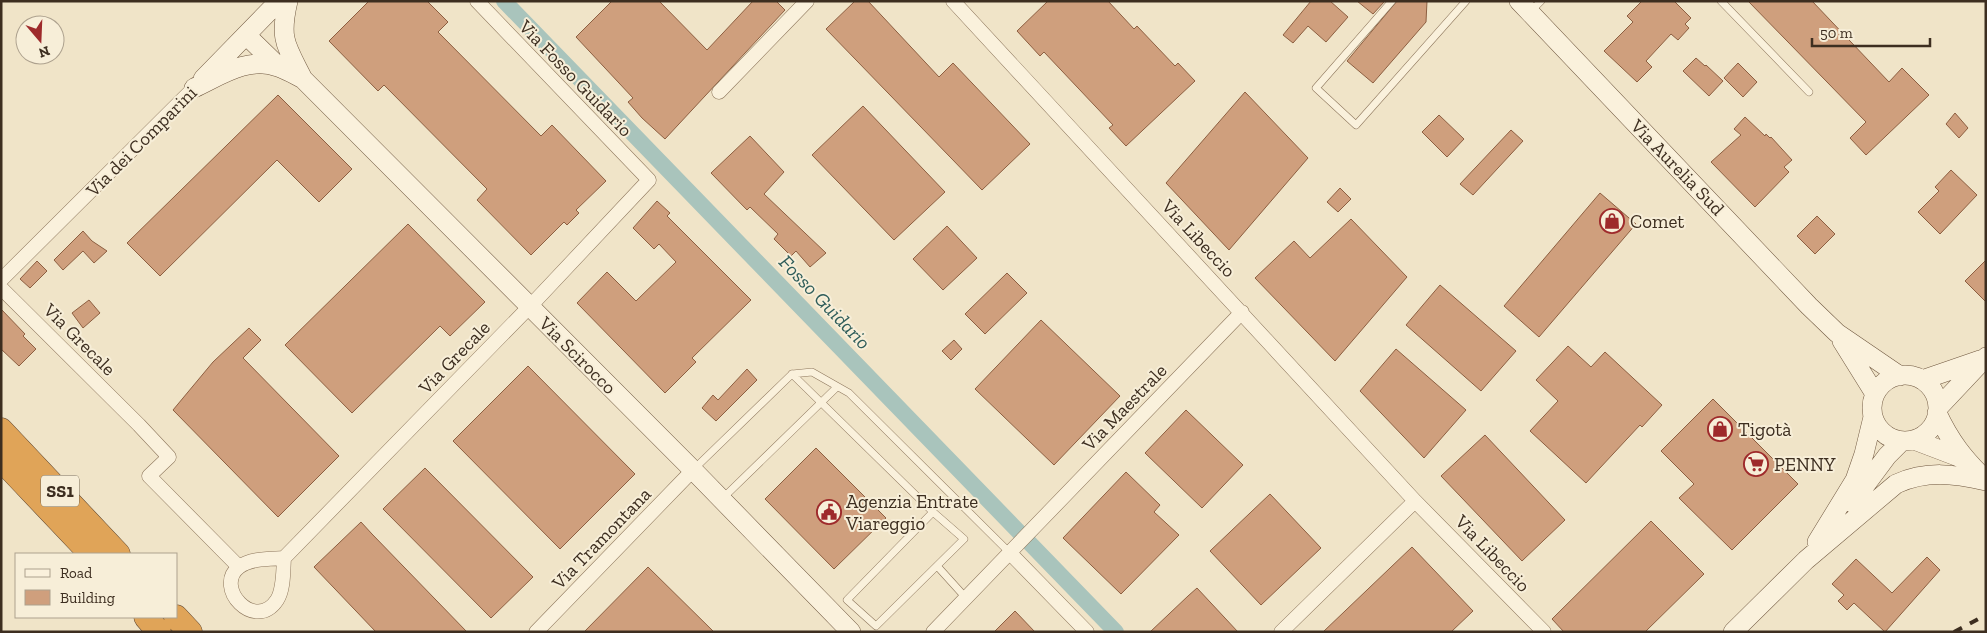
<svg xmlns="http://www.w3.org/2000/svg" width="1987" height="633" viewBox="0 0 1987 633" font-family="'Zilla Slab',serif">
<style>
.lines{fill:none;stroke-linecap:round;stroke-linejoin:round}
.canal{stroke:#a9c4bc;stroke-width:16}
.building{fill:#cf9f7d;stroke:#8d5f41}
.lane-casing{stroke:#8d765c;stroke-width:8}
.street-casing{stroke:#8d765c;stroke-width:15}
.secondary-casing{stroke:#6f573f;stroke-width:20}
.highway-casing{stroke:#5b4430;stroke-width:25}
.lane{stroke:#faf1dc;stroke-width:7}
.street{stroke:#faf1dc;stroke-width:14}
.secondary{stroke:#faf1dc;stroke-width:19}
.highway{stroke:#e0a458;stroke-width:24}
.rail{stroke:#3d2e20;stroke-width:4;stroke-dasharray:9 9;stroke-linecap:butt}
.labels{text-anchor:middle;stroke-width:4;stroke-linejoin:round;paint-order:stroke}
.shield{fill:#f7eed8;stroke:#756857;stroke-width:1}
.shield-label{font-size:18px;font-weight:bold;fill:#3d2e20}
.street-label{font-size:19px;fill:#3d2e20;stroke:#f7eed8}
.poi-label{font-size:19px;fill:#3d2e20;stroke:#f7eed8;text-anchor:start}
.water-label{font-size:20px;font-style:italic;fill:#2f5d5a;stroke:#f7eed8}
</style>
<rect width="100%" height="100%" fill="#f0e4c8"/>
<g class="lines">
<!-- canal -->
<path class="canal" d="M504,1L1116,632"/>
</g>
<!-- building -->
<path class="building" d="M369,1H427L448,22L438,32L541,136L552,125L606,181L576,210L579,213L567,225L564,222L531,255L477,200L487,189L384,85L378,91L329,41Z
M612,1H659L707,50L753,1H776L785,10L665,139L642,118L628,102L633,98L576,37Z
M855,1H868L939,77L953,63L1030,144L982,190L826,29Z
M1048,1H1108L1134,29L1137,26L1175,66L1178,63L1195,81L1126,146L1109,128L1113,125L1044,52L1040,56L1017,31Z
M1311,1H1330L1348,17L1326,42L1308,26L1293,43L1283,35Z
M1357,1H1385L1373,14Z
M1397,1H1427L1426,22L1373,83L1347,61Z
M1642,1H1674L1691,18L1685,24L1689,28L1678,40L1671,34L1646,61L1652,67L1637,82L1604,51L1633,22L1627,16Z
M1748,1H1812L1889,82L1902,68L1929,95L1866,155L1850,138L1866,122Z
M1696,58L1705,66L1706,65L1723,81L1709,96L1683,71Z
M1738,63L1757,82L1743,97L1724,78Z
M1245,92L1308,158L1229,250L1166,183Z
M278,95L352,169L319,202L277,160L160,276L127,243Z
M863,106L945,192L894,240L812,155Z
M1955,113L1968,128L1959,138L1946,124Z
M1439,115L1464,139L1447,157L1422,132Z
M1745,117L1765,136L1766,134L1770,138L1771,137L1792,160L1784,167L1789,172L1755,207L1711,162L1741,135L1734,129Z
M1511,130L1523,141L1473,195L1460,184Z
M750,136L784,172L764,194L826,253L810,267L796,251L791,256L774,239L778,234L750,207L747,210L711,173Z
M1951,170L1977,195L1940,234L1918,212L1939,191L1935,187Z
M1340,188L1351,199L1338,212L1327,202Z
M1600,193L1636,224L1539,337L1504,306Z
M657,201L670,213L667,216L751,300L692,358L696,362L665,393L577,303L607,272L636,301L676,262L659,244L654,249L633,228Z
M1817,216L1835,234L1815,254L1797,236Z
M1351,219L1407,277L1335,361L1255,278L1294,241L1310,258Z
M408,224L485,302L450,336L440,326L352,413L285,345Z
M947,226L977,258L943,290L913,259Z
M83,231L92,241L107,251L94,263L83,251L63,270L54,260Z
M1986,260V302L1965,281Z
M37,261L47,271L30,288L20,279Z
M1007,273L1027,293L985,334L965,314Z
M1440,285L1516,351L1481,391L1406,325Z
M89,300L100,313L83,328L72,313Z
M1,309L25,334L23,336L36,349L19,366L1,349Z
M1041,320L1120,396L1054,465L975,389Z
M249,328L261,340L243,358L339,456L278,517L173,410L213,362Z
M954,340L962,349L951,360L942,351Z
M1568,346L1591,367L1605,352L1662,405L1642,427L1640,425L1586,483L1530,431L1558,401L1536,380Z
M1396,349L1466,410L1424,458L1360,391Z
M528,366L635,474L560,549L453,441Z
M747,369L757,380L716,421L702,408L713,395L718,400Z
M1713,399L1798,484L1732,550L1679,498L1694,484L1661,451Z
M1186,410L1243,465L1202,508L1145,453Z
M1485,435L1565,520L1522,561L1441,476Z
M816,448L886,518L834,569L765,499Z
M425,468L533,577L491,618L383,509Z
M1126,472L1160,505L1154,512L1179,535L1121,594L1063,538Z
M1270,494L1321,548L1261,605L1210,551Z
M1651,521L1704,574L1645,632H1564L1552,619Z
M361,522L372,534L467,632H376L314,567Z
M1412,547L1473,611L1451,632H1323Z
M1927,557L1940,570L1885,632L1854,603L1847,610L1838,601L1844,595L1832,584L1856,559L1892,593Z
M648,567L714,632H584Z
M1197,588L1238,632H1150L1188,596Z
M1015,611L1035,632H994Z"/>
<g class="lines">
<defs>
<path id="lane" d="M1392,1L1316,88L1356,125L1466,1
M1721,1L1809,92
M1530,12L1541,1
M792,374L812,372L849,393L1010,553
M693,470L792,374L933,512
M723,498L837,387
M933,512L964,539L876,626L847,600Z
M938,567L966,598"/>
<path id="street" d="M953,1L1415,501L1544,632
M719,92L807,1
M1,280L194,88
M1,288L139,425L169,457L149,476L239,567
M1010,553L1087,632
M284,558L537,299L649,180L477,1
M284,558C283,571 284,589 277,600C255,633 213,587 239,567C251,558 270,559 284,558Z
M536,632L693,470
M933,632L1242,312
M1281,632L1415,501"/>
<path id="secondary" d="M288,1C279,40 286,45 303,79
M1519,1L1809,306L1837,333L1900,376
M246,35L279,67
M203,79L279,1
M194,88C220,76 248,56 278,67C287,70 295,75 303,79L693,470L851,632
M1842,341L1875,394
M1872 408a33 33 0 1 1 66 0a33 33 0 1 1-66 0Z
M1922,380L1980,360
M1938,408L1986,357
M1937,413C1950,441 1964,459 1986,480
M1914,440L1964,459
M1852,503L1887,456L1902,441
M1817,542L1855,480L1864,454L1873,417
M1733,632L1806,560L1896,484C1927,470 1954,474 1986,481"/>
<path id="highway" d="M1,430L118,554
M1,459L91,554
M146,617L159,632
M176,617L190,632"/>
</defs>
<!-- lane casing -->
<use href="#lane" class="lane-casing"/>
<!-- street casing -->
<use href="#street" class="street-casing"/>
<!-- secondary casing -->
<use href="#secondary" class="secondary-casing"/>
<!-- highway casing -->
<use href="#highway" class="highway-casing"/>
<!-- lane -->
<use href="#lane" class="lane"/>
<!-- street -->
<use href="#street" class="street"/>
<!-- secondary -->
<use href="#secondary" class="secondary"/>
<!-- highway -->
<use href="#highway" class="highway"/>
<!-- rail -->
<path class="rail" d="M1954,632L1986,615"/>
</g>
<!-- icons -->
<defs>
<symbol id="shop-ring" viewBox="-11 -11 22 22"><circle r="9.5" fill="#f7eed8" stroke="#9e2a2b" stroke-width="1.5"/><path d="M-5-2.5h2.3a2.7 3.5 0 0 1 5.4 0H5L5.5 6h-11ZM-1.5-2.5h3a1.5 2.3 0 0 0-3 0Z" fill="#9e2a2b"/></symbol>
<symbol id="supermarket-ring" viewBox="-11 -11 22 22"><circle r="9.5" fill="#f7eed8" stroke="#9e2a2b" stroke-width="1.5"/><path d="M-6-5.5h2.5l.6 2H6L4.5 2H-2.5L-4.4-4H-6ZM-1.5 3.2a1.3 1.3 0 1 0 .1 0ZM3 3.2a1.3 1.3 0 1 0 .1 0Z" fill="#9e2a2b"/></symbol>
<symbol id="civic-ring" viewBox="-11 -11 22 22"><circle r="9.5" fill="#f7eed8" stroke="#9e2a2b" stroke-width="1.5"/><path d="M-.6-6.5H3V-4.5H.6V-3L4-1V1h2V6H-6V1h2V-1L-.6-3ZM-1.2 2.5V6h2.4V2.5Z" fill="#9e2a2b"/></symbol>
</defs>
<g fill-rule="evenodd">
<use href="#shop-ring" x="1598" y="207" width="28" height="28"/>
<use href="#shop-ring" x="1706" y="415" width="28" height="28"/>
<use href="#supermarket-ring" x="1742" y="450" width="28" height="28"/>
<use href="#civic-ring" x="815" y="498" width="28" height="28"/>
</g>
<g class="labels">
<!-- shield labels -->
<rect class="shield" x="41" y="475.5" width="38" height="31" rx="4"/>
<g class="shield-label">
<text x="60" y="497">SS1</text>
</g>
<!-- street labels -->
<g class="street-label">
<text transform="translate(576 78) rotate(46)" y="7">Via Fosso Guidario</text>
<text transform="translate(141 141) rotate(-45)" y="7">Via dei Comparini</text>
<text transform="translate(1678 167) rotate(46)" y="7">Via Aurelia Sud</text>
<text transform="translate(1199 238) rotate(47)" y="7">Via Libeccio</text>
<text transform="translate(80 339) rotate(45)" y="7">Via Grecale</text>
<text transform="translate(578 355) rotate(45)" y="7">Via Scirocco</text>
<text transform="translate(454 357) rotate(-46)" y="7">Via Grecale</text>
<text transform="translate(1124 407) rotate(-46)" y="7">Via Maestrale</text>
<text transform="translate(601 538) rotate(-46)" y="7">Via Tramontana</text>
<text transform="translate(1493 553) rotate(46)" y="7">Via Libeccio</text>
</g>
<!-- poi labels -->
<g class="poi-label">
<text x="1630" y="228">Comet</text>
<text x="1738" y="436">Tigotà</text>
<text x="1774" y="471">PENNY</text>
<text x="846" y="508">Agenzia Entrate<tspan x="846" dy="22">Viareggio</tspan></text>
</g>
<!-- water labels -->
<g class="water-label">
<text transform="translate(825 302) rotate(46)" y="7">Fosso Guidario</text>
</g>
</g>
<!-- border -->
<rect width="1987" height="633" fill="none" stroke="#3d2e20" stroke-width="5"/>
<!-- legend -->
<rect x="15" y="553" width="162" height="65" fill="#f7eed8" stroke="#ada18e"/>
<rect x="25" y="569" width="25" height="8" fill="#faf1dc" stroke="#ada18e"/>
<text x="60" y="578" font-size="15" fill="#3d2e20">Road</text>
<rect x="25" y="590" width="25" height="15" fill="#cf9f7d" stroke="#ada18e"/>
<text x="60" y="603" font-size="15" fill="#3d2e20">Building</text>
<!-- north arrow -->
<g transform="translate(40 40) rotate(161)"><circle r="24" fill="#f7eed8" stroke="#ada18e"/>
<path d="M0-4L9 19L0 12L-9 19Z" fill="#9e2a2b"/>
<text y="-8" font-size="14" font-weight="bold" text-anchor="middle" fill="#3d2e20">N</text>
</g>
<!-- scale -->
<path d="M1812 38v8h118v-8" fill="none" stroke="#3d2e20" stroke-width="2.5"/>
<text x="1820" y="38" font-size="15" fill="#3d2e20" stroke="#f7eed8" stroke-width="4" paint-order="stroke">50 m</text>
</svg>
